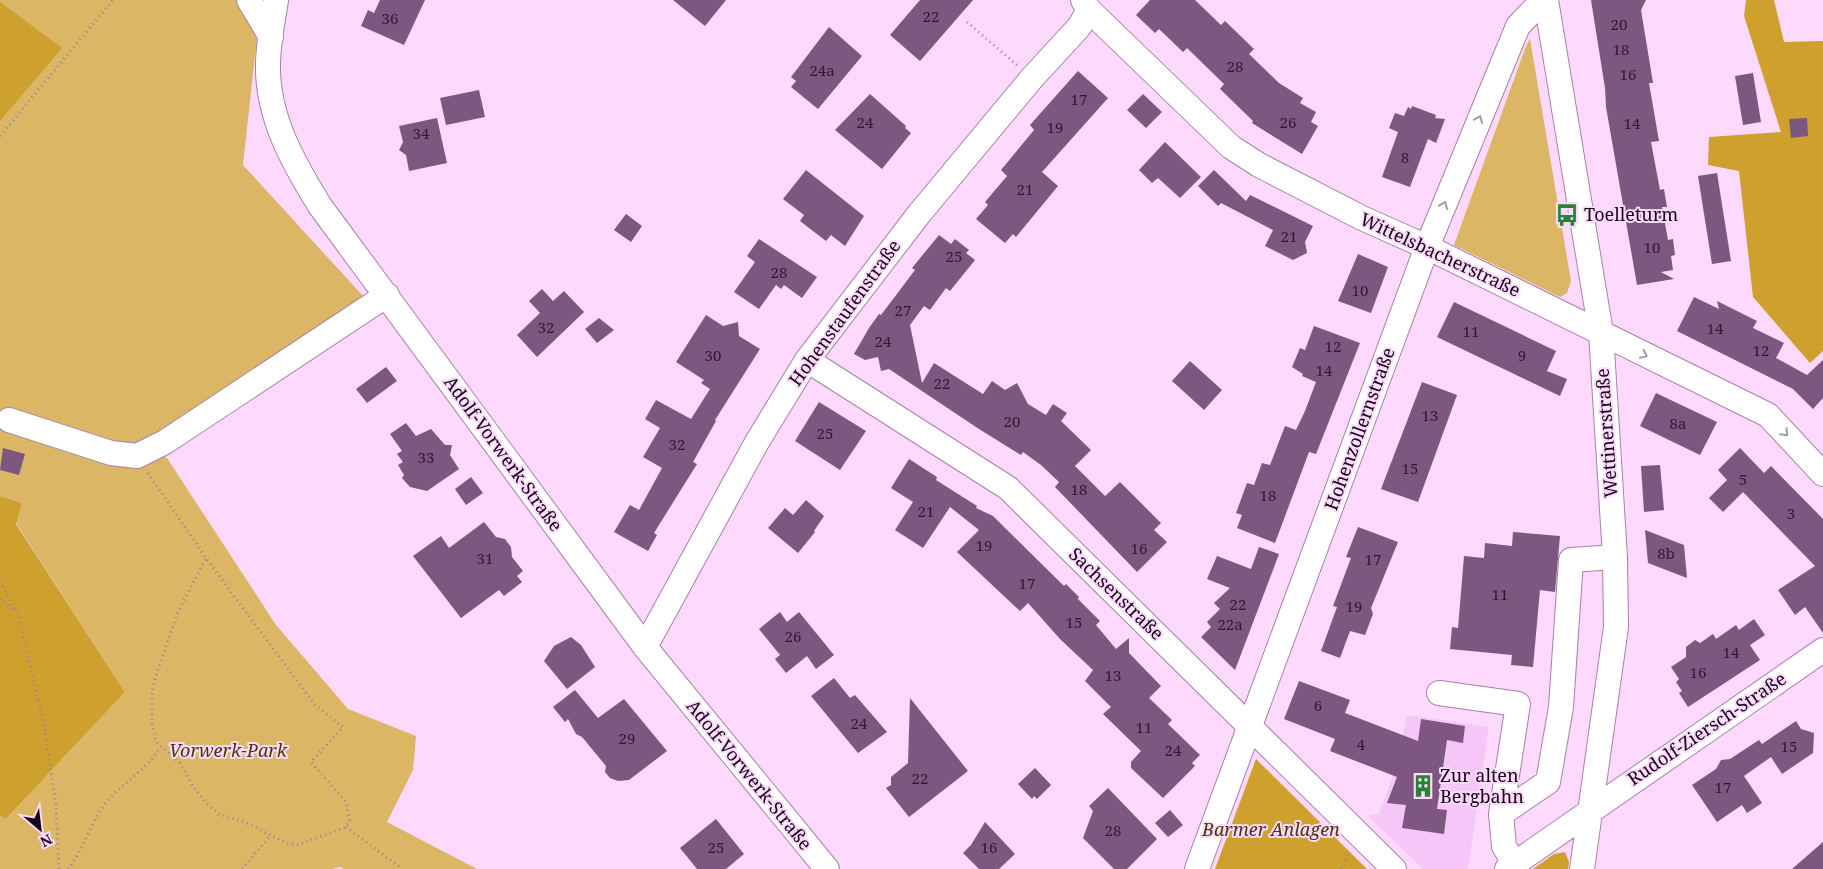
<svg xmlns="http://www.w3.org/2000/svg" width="1823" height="869" viewBox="0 0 1823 869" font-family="'Noto Serif',serif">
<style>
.built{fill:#f7c6f9}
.green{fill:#dbb664}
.forest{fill:#cea02d}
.building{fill:#7d577f}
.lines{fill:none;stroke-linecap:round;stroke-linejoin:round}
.minor-casing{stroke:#a880a9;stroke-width:26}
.path{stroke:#9c829d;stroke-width:3;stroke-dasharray:1 4;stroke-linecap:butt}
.minor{stroke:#fff;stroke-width:24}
.oneway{stroke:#a19ca2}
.labels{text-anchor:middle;stroke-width:4;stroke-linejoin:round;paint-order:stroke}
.number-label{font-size:15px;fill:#2f1b30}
.poi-label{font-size:18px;fill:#150716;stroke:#fcd9fd;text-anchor:start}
.street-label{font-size:18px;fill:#150716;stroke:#fcd9fd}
.park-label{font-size:18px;font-style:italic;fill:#493606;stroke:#fcd9fd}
</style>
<rect width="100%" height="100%" fill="#fcd9fd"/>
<!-- built -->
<path class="built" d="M1407,715L1489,727L1468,869H1423L1368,816L1379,814L1396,768Z"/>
<!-- green -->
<path class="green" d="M0,0H261L243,165L364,297L144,444L167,458L276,625L348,709L416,736L413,770L387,822L477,869H344L340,867L332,869H0V815L7,818L125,692L16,523L22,503L0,496Z
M1530,39L1571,281L1567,293L1560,297L1454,245L1526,46Z"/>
<!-- forest -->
<path class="forest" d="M1746,0H1774L1784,42L1823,41V351L1810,363L1753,297L1739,171L1708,165L1709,137L1781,132L1744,16Z
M0,2L62,48L0,121Z
M0,496L22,503L16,524L125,692L6,819L0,815Z
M1256,759L1367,869H1215Z
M1565,852L1569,862L1568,869H1533L1554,854Z"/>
<!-- building -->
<path class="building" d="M380,0H425L404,45L361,26L368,10L374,13Z
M673,0H726L705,26Z
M920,0H973L920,61L890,35Z
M1150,0H1195L1221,25L1225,21L1254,49L1249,54L1279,83L1303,98L1300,103L1316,112L1311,122L1318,126L1302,154L1252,123L1253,121L1220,89L1224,84L1187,48L1183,52L1159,29L1155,33L1136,15Z
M1591,0H1646L1641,10L1653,83H1649L1659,141L1651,142L1660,190L1664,189L1667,207H1662L1668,240L1673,239L1675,255L1671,256L1673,270L1661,272L1674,279L1637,285L1606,107L1605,88Z
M829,27L862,56L818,109L791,87L796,81L791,77Z
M1078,71L1108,98L1042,172L1058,186L1016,237L1013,234L1005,243L976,219L988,205L985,202L1007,176L1001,170L1034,130L1030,125Z
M1753,73L1761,122L1743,125L1735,76Z
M479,90L485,117L446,125L440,98Z
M870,94L906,126L905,128L911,133L882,169L835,130Z
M1143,94L1162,112L1146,128L1127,110Z
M1412,106L1436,115L1435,118L1445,119L1436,143L1428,139L1410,187L1382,177L1398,132L1389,128L1395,113L1404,116L1408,107L1411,109Z
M437,118L447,163L409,171L406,155L399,150L403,142L399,126Z
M1807,118L1808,136L1791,138L1789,119Z
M1165,142L1201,177L1180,198L1158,178L1152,183L1139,170Z
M806,170L864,216L845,246L831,235L826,241L800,221L804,215L783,199Z
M1214,170L1246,201L1250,195L1313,226L1305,242L1307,253L1293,260L1265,246L1273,230L1221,203L1218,206L1198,186Z
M1717,173L1731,261L1712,264L1698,176Z
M626,214L642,226L631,242L614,230Z
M939,235L951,244L955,239L969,250L966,253L975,260L950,291L946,288L930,310L924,306L910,325L922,383L934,363L983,394L992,381L1005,390L1017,383L1028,404L1046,415L1053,404L1067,413L1061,421L1091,450L1075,466L1105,496L1120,482L1161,523L1154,530L1167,542L1137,572L1055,487L1059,482L1041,465L1023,452L1021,455L979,429L889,369L881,371L878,357L865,360L854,354L869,328L879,314L881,315L915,270L912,268Z
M759,239L817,277L802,298L784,285L781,289L776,285L759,309L734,292L755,262L747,256Z
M1358,254L1388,267L1371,313L1338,301Z
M542,289L553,301L564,291L584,312L537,357L517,335L540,313L529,301Z
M1694,297L1719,309L1717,301L1757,321L1753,328L1784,343L1776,358L1807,375L1823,360V398L1813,409L1793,389L1677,331Z
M1454,302L1556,351L1547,371L1567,379L1560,396L1437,337Z
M706,315L723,326L738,322L739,336L760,349L715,420L716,421L693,462L697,464L654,533L657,535L648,551L614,532L630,505L639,510L662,468L643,457L660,428L645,419L656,400L691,419L710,389L701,383L704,380L676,362Z
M599,318L614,330L597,343L585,329Z
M1314,326L1360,343L1316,454L1309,452L1275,543L1237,528L1242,515L1236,513L1247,483L1254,485L1262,463L1270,465L1285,426L1296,430L1305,411L1316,382L1302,376L1303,374L1292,367L1300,348L1305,350Z
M1190,361L1222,390L1204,410L1172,381Z
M386,367L397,381L367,403L356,389Z
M1422,382L1457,395L1418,502L1381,489Z
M1656,393L1717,422L1700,455L1640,426Z
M819,402L866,431L840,470L795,441Z
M406,423L416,436L431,429L445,445H452L450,455L459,469L427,491L410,487L402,478L404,475L398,465L403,462L397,454L402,451L390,434Z
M3,448L25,454L19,475L0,470Z
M1740,448L1764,473L1771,466L1823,519V633L1805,607L1795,615L1778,590L1815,566L1743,492L1723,512L1709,498L1727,480L1718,470Z
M909,459L937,477L936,480L977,506L976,508L993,516L1064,586L1066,584L1079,597L1078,599L1100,621L1096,625L1116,649L1129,638V653L1161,686L1149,698L1172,720L1168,724L1200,755L1192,763L1195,766L1163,798L1131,768V762L1141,751L1103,714L1111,707L1085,681L1093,670L1060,639L1028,603L1020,611L957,552L979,530L950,507L923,548L895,530L913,502L891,488Z
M1660,465L1664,510L1644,512L1641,466Z
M471,477L483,493L466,505L455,489Z
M806,500L824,516L814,531L815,532L798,553L768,528L785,508L793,515Z
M484,522L496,537L505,539L511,547L512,557L523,571L517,576L522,582L504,596L499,590L461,618L413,556L441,536L449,548Z
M1358,527L1398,542L1371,608L1373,614L1365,635L1350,631L1340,658L1321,651L1337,607L1333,606L1351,558L1346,557Z
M1645,530L1684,545L1687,578L1648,563Z
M1513,532L1560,536L1555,592L1540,590L1533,667L1511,665L1512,655L1450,649L1452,627L1458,628L1464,556L1484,558L1485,543L1512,546Z
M1259,547L1279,554L1235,670L1201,637L1211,627L1207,622L1220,609L1214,603L1230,588L1207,579L1217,556L1251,569Z
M780,612L787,622L799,612L834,655L816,669L807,656L786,673L775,659L780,655L759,629Z
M1754,619L1765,635L1750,645L1760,660L1688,707L1679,693L1682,691L1676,682L1679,679L1671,667L1686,657V647L1695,640L1700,643L1713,634L1716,639L1736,625L1739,630Z
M571,637L581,645L595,667L567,689L544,661L554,646Z
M834,678L850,698L855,695L887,732L858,753L811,696Z
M1299,681L1350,700L1345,713L1418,741L1421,719L1465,726L1463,743L1447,740L1437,809L1447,810L1444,834L1402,828L1406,805L1387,803L1397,777L1330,751L1335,739L1284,719Z
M575,690L598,718L624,699L667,751L629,780L618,781L610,778L605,772L606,766L582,737L576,734L568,719L565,722L553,707Z
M910,698L968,771L909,817L886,788L891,785V777L908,763Z
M1796,721L1801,729L1814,733L1813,753L1782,774L1771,757L1744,776L1762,803L1747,813L1742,805L1717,822L1692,785L1716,769L1721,760L1730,759L1759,740L1762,744Z
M1035,768L1051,785L1037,799L1034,796L1032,799L1018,784Z
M1108,788L1157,839L1127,869H1114L1083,838L1093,811L1089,806Z
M1170,810L1183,825L1168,837L1155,823Z
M716,819L744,854L726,869H697L680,848Z
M985,822L1015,854L999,869H979L963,853L971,845Z
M1823,842V869H1792Z"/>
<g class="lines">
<defs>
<path id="minor" d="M249,0L271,37
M276,0C273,21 268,43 268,65C267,117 294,164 320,206L645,647L827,869
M1083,0L1089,10L1231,147L1259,165L1362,218L1427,247L1768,415L1823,474
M1546,0L1601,333L1615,557L1616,627L1582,869
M807,360L1008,488L1394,869
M9,420L111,453L137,456L165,442L387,295
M645,647L757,442L807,360L919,214L1032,78L1079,27L1089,10
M1439,693L1518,704L1501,814
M1514,864L1504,846L1501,814L1548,782L1561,707L1571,560L1615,557
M1197,869L1427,247L1518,26L1543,0
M1507,869L1823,650"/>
</defs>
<!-- minor casing -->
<use href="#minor" class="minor-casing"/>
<!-- path -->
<path class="path" d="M967,22L1017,65
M0,136L113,0
M148,473L206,558L315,705L343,727L311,762L346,802L350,821L346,827L298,845L286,843L249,824L219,814L206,803L193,786L180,763L156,742L152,724V692L156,675L178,612L206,558
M0,582L18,614L43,719L56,804L59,869
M0,599L15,611
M346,827L402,869
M68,869C85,848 93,815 109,799C126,780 147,770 160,747
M242,869L270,836
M1341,869L1348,855"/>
<!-- minor -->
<use href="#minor" class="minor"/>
</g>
<!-- one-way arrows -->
<defs><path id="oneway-chevron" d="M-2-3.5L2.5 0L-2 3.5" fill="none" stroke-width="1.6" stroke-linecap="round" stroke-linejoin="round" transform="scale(1.25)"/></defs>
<g class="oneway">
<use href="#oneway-chevron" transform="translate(1479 119) rotate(-68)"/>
<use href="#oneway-chevron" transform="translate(1444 205) rotate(-68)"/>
<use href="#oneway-chevron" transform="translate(1644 355) rotate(26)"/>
<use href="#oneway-chevron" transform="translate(1785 433) rotate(47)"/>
</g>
<!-- icons -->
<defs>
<symbol id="bus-bare" viewBox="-9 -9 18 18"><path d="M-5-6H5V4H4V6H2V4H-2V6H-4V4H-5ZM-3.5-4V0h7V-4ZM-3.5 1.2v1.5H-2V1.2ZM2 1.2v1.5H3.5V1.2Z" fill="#278333" stroke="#fcd9fd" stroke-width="2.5" paint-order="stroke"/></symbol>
<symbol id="building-bare" viewBox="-9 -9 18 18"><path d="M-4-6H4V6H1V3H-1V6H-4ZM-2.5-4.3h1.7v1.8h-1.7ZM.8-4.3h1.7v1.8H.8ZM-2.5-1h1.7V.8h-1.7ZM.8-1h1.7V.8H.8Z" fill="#278333" stroke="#fcd9fd" stroke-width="2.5" paint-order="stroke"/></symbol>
</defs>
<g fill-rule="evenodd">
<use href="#bus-bare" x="1551" y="199" width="32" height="32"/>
<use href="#building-bare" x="1407" y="770" width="32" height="32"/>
</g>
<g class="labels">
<!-- number labels -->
<g class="number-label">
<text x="931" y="22">22</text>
<text x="390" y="24">36</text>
<text x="1619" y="30">20</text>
<text x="1621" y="55">18</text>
<text x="1235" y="72">28</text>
<text x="822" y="76">24a</text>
<text x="1628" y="80">16</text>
<text x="1079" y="105">17</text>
<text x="865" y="128">24</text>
<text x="1288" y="128">26</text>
<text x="1632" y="129">14</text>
<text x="1055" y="133">19</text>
<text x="421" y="139">34</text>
<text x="1405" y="163">8</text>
<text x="1025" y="195">21</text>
<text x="1289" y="242">21</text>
<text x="1652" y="253">10</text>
<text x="954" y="262">25</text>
<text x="779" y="278">28</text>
<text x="1360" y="296">10</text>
<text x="903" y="316">27</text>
<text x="546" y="333">32</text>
<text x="1715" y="334">14</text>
<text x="1471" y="337">11</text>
<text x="883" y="347">24</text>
<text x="1333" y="352">12</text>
<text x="1761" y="356">12</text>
<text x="713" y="361">30</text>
<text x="1522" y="361">9</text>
<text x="1324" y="376">14</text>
<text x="942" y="389">22</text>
<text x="1430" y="421">13</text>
<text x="1012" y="427">20</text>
<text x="1678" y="429">8a</text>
<text x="825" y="439">25</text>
<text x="677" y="450">32</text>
<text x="426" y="463">33</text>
<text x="1410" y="474">15</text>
<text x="1743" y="485">5</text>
<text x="1079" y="495">18</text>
<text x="1268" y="501">18</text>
<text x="926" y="517">21</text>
<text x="1791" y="519">3</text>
<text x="984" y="551">19</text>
<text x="1139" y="554">16</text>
<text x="1666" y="559">8b</text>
<text x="485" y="564">31</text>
<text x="1373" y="565">17</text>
<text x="1027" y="589">17</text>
<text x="1500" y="600">11</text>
<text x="1238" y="610">22</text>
<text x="1354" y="612">19</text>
<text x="1074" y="628">15</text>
<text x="1230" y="630">22a</text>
<text x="793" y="642">26</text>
<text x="1731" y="658">14</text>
<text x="1698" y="678">16</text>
<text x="1113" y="681">13</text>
<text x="1318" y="711">6</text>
<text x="859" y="729">24</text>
<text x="1144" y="733">11</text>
<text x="627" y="744">29</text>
<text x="1361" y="750">4</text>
<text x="1789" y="752">15</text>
<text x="1173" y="756">24</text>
<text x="920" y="784">22</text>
<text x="1723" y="793">17</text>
<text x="1113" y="836">28</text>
<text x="716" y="853">25</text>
<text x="989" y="853">16</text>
</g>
<!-- poi labels -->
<g class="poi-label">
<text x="1584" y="221">Toelleturm</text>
<text x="1440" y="782">Zur alten<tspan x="1440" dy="21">Bergbahn</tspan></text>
</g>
<!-- street labels -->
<g class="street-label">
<text transform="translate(1440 255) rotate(25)" y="6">Wittelsbacherstraße</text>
<text transform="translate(845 313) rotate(-54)" y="6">Hohenstaufenstraße</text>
<text transform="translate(1360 429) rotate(-70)" y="6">Hohenzollernstraße</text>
<text transform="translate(1607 433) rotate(-94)" y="6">Wettinerstraße</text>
<text transform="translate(503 454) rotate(54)" y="6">Adolf-Vorwerk-Straße</text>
<text transform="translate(1116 594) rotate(44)" y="6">Sachsenstraße</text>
<text transform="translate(1707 729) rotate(-34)" y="6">Rudolf-Ziersch-Straße</text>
<text transform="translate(749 775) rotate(51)" y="6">Adolf-Vorwerk-Straße</text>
</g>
<!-- park labels -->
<g class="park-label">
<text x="228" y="757">Vorwerk-Park</text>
<text x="1271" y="836">Barmer Anlagen</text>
</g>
</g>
<!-- north arrow -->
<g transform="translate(40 829) rotate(152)" stroke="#fcd9fd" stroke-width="4" paint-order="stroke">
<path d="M0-4L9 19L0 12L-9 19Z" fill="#150716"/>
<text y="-8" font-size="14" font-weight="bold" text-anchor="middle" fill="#150716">N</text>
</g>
</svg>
